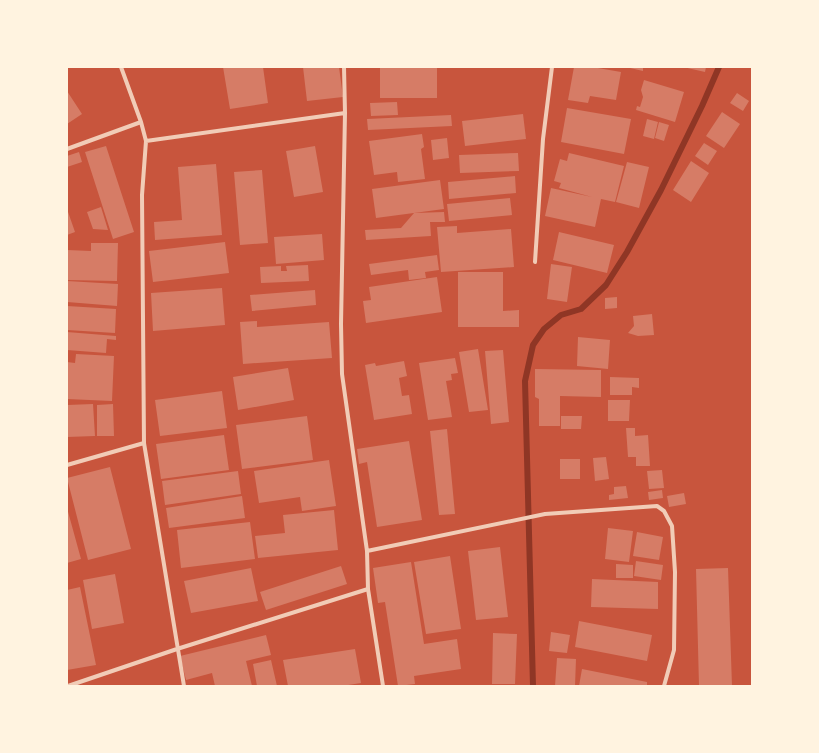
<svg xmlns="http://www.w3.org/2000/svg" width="819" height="753" viewBox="0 0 819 753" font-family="Figtree,sans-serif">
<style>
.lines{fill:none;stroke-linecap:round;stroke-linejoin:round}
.stream{stroke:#8f3625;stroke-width:6}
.building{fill:#d67c66}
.minor{stroke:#f1ccb7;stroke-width:4}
</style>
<rect width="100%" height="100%" fill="#c8553d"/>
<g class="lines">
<!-- stream -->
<path class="stream" d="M533,686L525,381L533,345L544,329L561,315L581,309L606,285L627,252L661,190L702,106L719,67"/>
</g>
<!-- building -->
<path class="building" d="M223,67H263L268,103L230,109Z
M303,67H339L343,97L307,101Z
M380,67H437V98H380Z
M574,67H592L621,72L616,100L590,96L588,103L568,100Z
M626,67H643V71Z
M683,67H706L705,72Z
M644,80L684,92L675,122L636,110L637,106L640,107L643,97L641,90Z
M67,91L82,114L67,124Z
M737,93L749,101L743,111L730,103Z
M397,102L398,115L371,116L370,103Z
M567,108L631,119L624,154L561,142Z
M722,112L740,124L724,148L706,136Z
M523,114L526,139L465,146L462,121Z
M451,115L452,126L368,130L367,119Z
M647,119L658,122L654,139L643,136Z
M659,122L669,125L664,141L655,138Z
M422,134L424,147L421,149L425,179L398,182L397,172L374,175L369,141Z
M447,138L449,158L433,160L431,140Z
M704,143L717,151L708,165L695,156Z
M106,146L134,232L113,239L85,152Z
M315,146L323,192L294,197L286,151Z
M79,152L82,162L67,167V156Z
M518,153L519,171L460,173L459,155Z
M569,153L624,166L615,202L601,199L595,227L545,216L551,188L592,197L559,188L561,183L554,181L560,159L567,161Z
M691,161L709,173L691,202L673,190Z
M627,162L649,167L639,208L616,202Z
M216,164L222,235L155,240L154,222L182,220L178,167Z
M262,170L268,243L240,245L234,172Z
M515,176L516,193L449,199L448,182Z
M440,180L444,209L376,218L372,189Z
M510,198L512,215L449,221L447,204Z
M101,207L108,230L93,229L87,212Z
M67,209L75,232L67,235Z
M444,212L445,222H430L431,236L366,240L365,230L401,228L414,213Z
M457,226V233L511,229L514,267L441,272L437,227Z
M559,232L614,245L607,273L553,260Z
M322,234L324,260L276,264L274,237Z
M225,242L229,273L153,282L149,251Z
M91,243H118L117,281L67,280V250L91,251Z
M437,255L439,270L425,272L426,278L409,280L408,270L371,275L369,264Z
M551,264L572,267L567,302L547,299Z
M308,265L309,281L261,283L260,267L281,266V271H287L286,266Z
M458,272H503V311L519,310V327H458Z
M437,277L442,312L366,323L363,301L371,300L369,287Z
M67,281L118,284L117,306L67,302Z
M222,288L225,325L153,331L151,293Z
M315,290L316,305L252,311L250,295Z
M617,297V308L605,309V298Z
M67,306L116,309L115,333L67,330Z
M652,314L654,335L638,336L628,333L634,326L633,316Z
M257,321V327L329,322L332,358L243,364L240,322Z
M67,332L116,336V340L107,339L106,353L67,350Z
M578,337L610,340L608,369L577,366Z
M478,349L488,410L469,412L459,352Z
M503,350L509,422L491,424L485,351Z
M76,354L114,356L112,401L67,399V362L75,363Z
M455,358L458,373L451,374L452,380L446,381L452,417L428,420L419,363Z
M404,361L407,376L399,378L402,396L409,395L412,414L374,420L365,365L375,363L376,366Z
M288,368L294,400L238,410L233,377Z
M535,369L601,370V397L560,396V426H539V399L535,397Z
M610,377L639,378V388L632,387V395H610Z
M222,391L227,428L160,436L155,400Z
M608,400H630L629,421H608Z
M93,404L95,436L67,437V405Z
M113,404L114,436H97V405Z
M307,416L313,460L242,469L236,425Z
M561,416H582L581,429H561Z
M626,428H635V436L648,435L650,466H636V457H628Z
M447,429L455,514L439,515L430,431Z
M224,435L229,470L161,479L156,444Z
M409,441L422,520L377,527L367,462L359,464L357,449Z
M606,457L609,479L595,481L593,458Z
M560,459H580V479H560Z
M329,460L336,506L302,511L300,497L259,503L254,471Z
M110,467L131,549L88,560L67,478Z
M662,470L664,488L649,489L647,471Z
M238,471L241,494L165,505L162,481Z
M626,486L628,498L609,500V495L614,494V487Z
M662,490L663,498L649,500L648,492Z
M684,493L686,504L669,507L667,496Z
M242,496L245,518L169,528L166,508Z
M67,508L81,559L67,563Z
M334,510L338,550L258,558L255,536L285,533L283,515Z
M250,522L255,559L181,568L177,530Z
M608,528L633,531L629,562L605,559Z
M637,532L663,537L659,560L633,556Z
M500,547L508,617L476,620L468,551Z
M450,556L461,629L426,634L414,562Z
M636,561L663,565L661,580L634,576Z
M411,562L424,644L457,639L461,669L414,676L415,684L398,686L385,602L378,603L373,568Z
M616,564L633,565V578H616Z
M341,566L347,584L266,610L260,592Z
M251,568L258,601L191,613L184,581Z
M728,568L732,686H699L696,569Z
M115,574L124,623L92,629L83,580Z
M592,579L658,582V609L591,607Z
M80,587L96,665L67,670V590Z
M579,621L652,635L647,661L575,647Z
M551,632L570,635L567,653L549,651Z
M493,633L517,634L515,684H492Z
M266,635L271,655L246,661L252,686H215L212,673L186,680L180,656Z
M355,649L361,683L342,686H288L283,660Z
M557,658L576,659L575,686H555Z
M271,660L277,686H257L253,664Z
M582,669L647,682V686H579Z"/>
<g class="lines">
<!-- minor -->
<path class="minor" d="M121,67L141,122L146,141L142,195L144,443L184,686
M344,67L345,113L341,324L342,374L367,551L368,589L383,686
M146,141L345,113
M67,149L141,122
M535,262L543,139L552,67
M67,465L144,443
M367,551L545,514L657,506L664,511L672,526L675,572L674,650L664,686
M68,686L177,649L368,589"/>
</g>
<!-- border -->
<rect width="819" height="753" fill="none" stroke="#fff3e0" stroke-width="136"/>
</svg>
